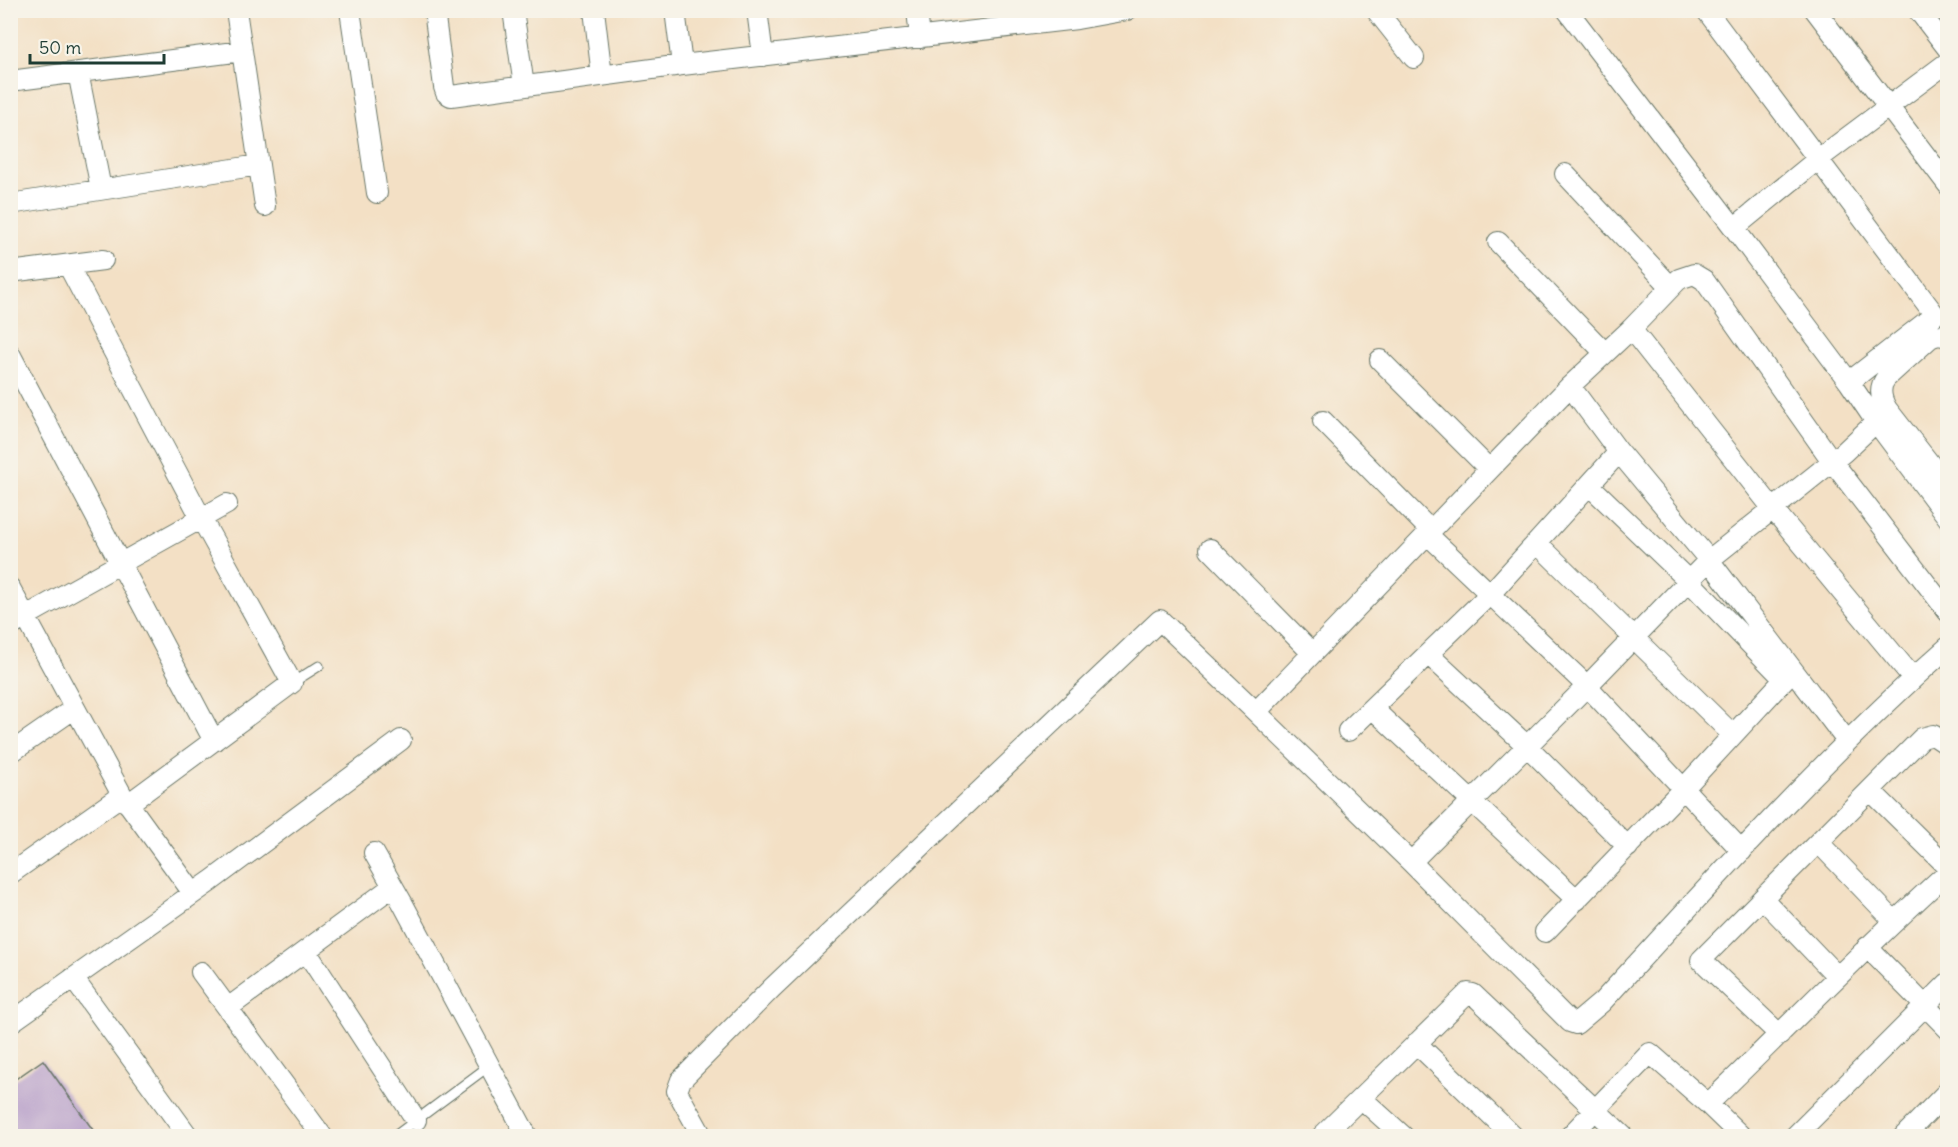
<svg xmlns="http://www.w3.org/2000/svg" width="1958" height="1147" viewBox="0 0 1958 1147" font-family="Delius,sans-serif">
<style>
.building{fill:#baa3cb}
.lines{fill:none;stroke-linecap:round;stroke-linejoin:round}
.lane-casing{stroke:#697667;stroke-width:11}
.street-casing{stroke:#697667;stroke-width:22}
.lane{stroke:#fff;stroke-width:9}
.street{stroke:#fff;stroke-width:20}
</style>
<rect width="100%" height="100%" fill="#f7f3e8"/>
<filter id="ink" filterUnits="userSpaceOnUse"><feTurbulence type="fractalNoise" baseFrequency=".0167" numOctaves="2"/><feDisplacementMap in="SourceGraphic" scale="12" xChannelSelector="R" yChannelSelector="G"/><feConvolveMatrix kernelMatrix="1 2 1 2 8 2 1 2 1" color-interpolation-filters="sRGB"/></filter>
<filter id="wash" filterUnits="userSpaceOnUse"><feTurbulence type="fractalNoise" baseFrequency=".008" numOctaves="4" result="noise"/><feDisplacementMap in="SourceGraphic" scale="24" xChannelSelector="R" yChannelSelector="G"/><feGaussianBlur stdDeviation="1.35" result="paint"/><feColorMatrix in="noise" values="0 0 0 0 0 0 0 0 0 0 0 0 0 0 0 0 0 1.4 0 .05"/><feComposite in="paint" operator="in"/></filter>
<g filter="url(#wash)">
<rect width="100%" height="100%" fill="#f3e0c5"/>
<g id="blocks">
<!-- building -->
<path class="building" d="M43,1060L98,1137H10V1083Z"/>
</g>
</g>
<g filter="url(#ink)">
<use href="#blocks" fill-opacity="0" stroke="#697667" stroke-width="1.5"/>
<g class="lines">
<defs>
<path id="lane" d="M292,683L319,666
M395,1136L489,1066"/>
<path id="street" d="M236,10L265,206
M350,10L377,193
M434,10L444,87L446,93L451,96L682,65L1077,19L1127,10
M513,10L524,86
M594,10L602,76
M675,10L682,65
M757,10L763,56
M917,10L920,38
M1376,10L1414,58
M1567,10L1734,228L1849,382L1876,422L1948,518
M1706,10L1935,315L1849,382
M1815,10L1948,185
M1918,10L1948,49
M78,72L101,189
M10,81L242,51
M1565,174L1671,287
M10,204L259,165
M1734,228L1817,160L1948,62
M1498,242L1605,353
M68,265L201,518L292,683L128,804
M10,272L103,260
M1631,329L1773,509L1913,678
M1948,337L1938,335L1930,338L1886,378C1878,388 1881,399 1887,409L1948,487
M10,354L214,741
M1380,360L1489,469
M1570,386L1619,452L1709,560L1847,741
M1323,421L1430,530
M1589,485L1689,581L1784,679
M1427,534L1587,686L1742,851
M1537,543L1733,735
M1210,549L1312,653
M10,588L122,795L193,893
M1948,612L1832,461L1704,280L1694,274L1679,279L1631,329L1570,386L1256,712L1411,862L1570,1022L1576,1024L1602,1002C1713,881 1824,757 1948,647
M10,627L26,616L227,504
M1428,654L1527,746L1628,847
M1372,708L1577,900
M1348,731L1490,594L1619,452
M10,753L75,708
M1871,791L1948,867
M1819,843L1894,921
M374,853L403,904L527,1136
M1411,862L1587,686L1709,560L1843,453L1876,422
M10,874L122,795
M1763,899L1837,976
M1545,932L1684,788L1793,670
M1867,947L1948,1029
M306,951L416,1120
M201,972L322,1136
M73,978L188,1136
M228,1008L392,887
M10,1023L211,881L401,740
M1780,1035L1701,960L1922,738L1933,735L1948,745
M1416,1043L1513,1136
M1361,1098L1403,1136
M1708,1104C1788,1027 1865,947 1948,872
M702,1136L677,1091L681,1080L772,988L1160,620L1256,712
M1322,1136L1468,993L1473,994L1623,1136
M1570,1136L1650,1053L1708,1104L1741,1136
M1795,1136L1948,983
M1904,1136L1948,1091"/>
</defs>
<!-- lane casing -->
<use href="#lane" class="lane-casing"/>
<!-- street casing -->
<use href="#street" class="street-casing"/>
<!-- lane -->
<use href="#lane" class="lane"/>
<!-- street -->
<use href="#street" class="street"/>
</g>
</g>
<!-- margin -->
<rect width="1958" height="1147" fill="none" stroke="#f7f3e8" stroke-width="36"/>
<!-- scale -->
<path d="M30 54v9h134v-9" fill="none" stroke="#1f3d34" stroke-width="3"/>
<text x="39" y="54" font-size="18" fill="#1f3d34" stroke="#f7f3e8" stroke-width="4.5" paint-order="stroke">50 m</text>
</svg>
